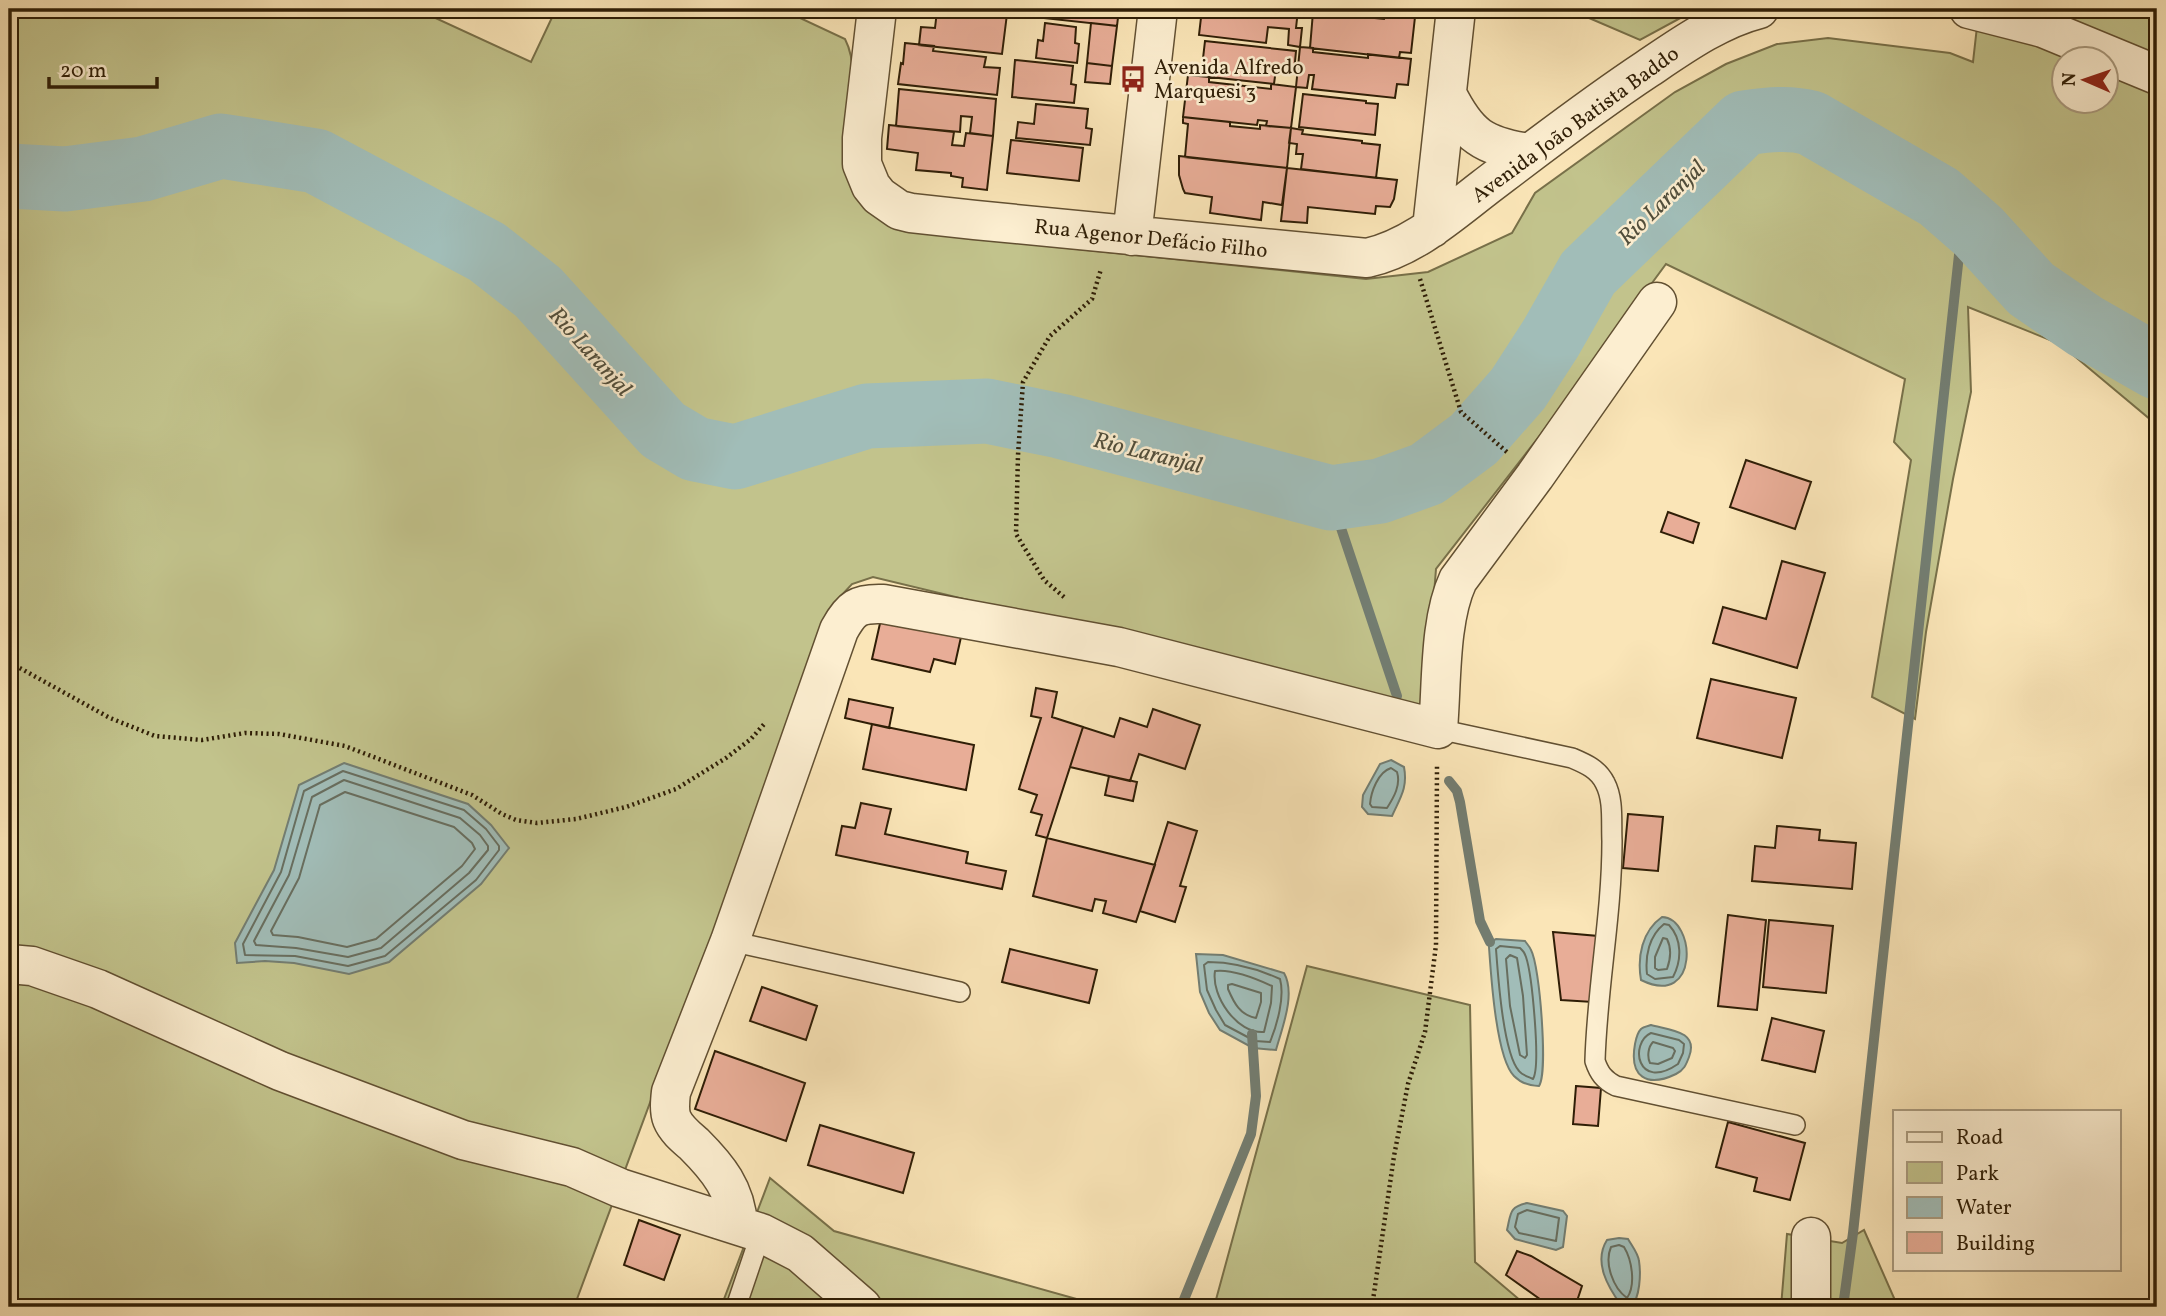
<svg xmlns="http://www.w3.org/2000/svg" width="2166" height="1316" viewBox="0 0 2166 1316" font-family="Vollkorn,serif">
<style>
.green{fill:#c2c38c;stroke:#787049;stroke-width:2;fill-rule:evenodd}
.water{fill:#a1bdb8;stroke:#737d71;stroke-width:2}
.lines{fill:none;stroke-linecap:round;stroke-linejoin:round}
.shore{stroke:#686e5f;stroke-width:2}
.stream{stroke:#737d71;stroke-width:10}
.river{stroke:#a1bdb8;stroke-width:65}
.building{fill:#e8ad97;stroke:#2f1e06;stroke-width:2}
.service-casing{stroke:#625032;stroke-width:22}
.minor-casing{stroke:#625032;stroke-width:41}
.path{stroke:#2f1e06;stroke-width:4.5;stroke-dasharray:2 3.5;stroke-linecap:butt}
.service{stroke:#fceed0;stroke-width:19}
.minor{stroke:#fceed0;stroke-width:38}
.labels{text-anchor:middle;stroke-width:5;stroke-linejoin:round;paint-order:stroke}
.poi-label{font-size:21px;fill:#2f1e06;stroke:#fceed0;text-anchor:start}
.street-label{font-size:21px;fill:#2f1e06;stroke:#fceed0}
.water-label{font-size:23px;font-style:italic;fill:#514e3b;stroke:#fceed0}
</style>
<rect width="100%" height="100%" fill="#fae5b7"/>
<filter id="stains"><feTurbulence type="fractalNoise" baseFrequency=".00286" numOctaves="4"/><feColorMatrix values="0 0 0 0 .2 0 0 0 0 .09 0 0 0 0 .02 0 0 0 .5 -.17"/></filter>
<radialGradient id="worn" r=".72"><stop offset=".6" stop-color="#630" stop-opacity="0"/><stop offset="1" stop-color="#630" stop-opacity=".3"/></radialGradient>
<!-- green -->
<path class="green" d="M9,9H416L531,62L556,9H781L845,39C860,68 849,107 846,138L923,233L1366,279L1428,272L1512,233L1535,193L1675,92L1726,64L1777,44L1828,38L1950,53L1973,62L1979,9H2157V425L2060,344L1968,307L1971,392L1953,479L1926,632L1915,719L1872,697L1911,460L1894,442L1905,379L1666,264L1541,434L1436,569L1425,710L873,577L852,584L837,600L574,1307H9ZM2064,60H2106V102H2064Z
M1588,9H1697L1640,40L1589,18Z
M1307,966L1470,1005L1475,1262L1528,1307H1214Z
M770,1178L834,1231L1105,1307H721Z
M1864,1230L1898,1307H1781L1787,1234L1842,1243Z"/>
<!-- water -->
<path class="water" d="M1391,760L1404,767C1408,788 1400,798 1392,816L1368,814L1362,807L1363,795L1380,764Z
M344,763L468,804L491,825L509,848L481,884L389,962L349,974L294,963L265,961L237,963L235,943L274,870L299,785Z
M1662,917C1696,918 1700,1009 1641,980C1637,957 1642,931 1662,917Z
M1496,939L1525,941C1527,944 1530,947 1531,950C1540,966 1548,1073 1539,1086C1530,1086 1521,1083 1514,1076C1496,1058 1491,975 1489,947L1490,942Z
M1196,954L1223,955L1284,973C1296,994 1282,1028 1276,1050L1253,1048L1220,1030L1209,1013L1200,992Z
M1651,1025C1670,1030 1699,1031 1689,1057C1686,1065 1684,1070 1676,1074C1647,1088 1629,1077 1635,1044C1636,1039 1637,1033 1641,1029C1643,1027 1648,1026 1651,1025Z
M1527,1203L1563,1211L1567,1216L1563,1247L1556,1250L1515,1239L1507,1230C1511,1213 1509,1207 1527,1203Z
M1619,1238L1628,1239C1632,1246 1638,1253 1639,1261C1641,1274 1640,1298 1631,1307L1621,1305C1608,1287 1593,1262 1607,1240Z"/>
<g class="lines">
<!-- shore -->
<path class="shore" d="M1391,768L1397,772C1401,785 1394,797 1387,808L1372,807L1370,804C1371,792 1378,772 1391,768Z
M343,771L464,810L486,829L499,846V850L476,880L385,956L348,966L295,956L245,955L243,944L281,872L304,791Z
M344,780L460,818L480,835L488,846V850L469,873L381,948L348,957L296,948L256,945L254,941L289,875L312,797Z
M345,792L454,827L472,843L475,849L462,866L376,939L347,947L298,937L273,935L271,931L299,878L320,805Z
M1664,924L1669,925C1682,939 1682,960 1673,977L1655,979L1647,974C1645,956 1649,936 1664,924Z
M1663,938L1667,939C1672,949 1671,958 1667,969L1658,970L1655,968V957Z
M1500,946L1520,948C1524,952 1524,952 1526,957C1532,975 1541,1066 1533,1079C1529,1077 1522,1075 1519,1071C1503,1053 1498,975 1496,949Z
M1510,955L1517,958L1523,996L1527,1055L1525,1058L1520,1055L1510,1006L1506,959Z
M1208,962C1232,962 1258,969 1280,979C1285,997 1277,1025 1270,1042L1255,1041L1225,1025L1216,1010L1207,990L1204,965Z
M1215,971C1232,969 1257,979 1272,986L1271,1003L1264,1032C1237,1034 1211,996 1215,971Z
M1232,984L1261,993V1002L1256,1018C1240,1015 1234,1003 1228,989V985Z
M1651,1033L1679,1040L1684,1044L1683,1053L1678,1064C1637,1092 1629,1043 1651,1033Z
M1653,1042L1673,1048L1675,1051L1672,1058L1658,1064L1650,1063C1647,1057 1648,1047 1653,1042Z
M1527,1210L1559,1218L1556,1241L1519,1233L1515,1227L1518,1214Z
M1619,1245L1624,1247C1632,1260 1636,1285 1627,1298C1613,1288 1604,1263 1611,1247Z"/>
<!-- stream -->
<path class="stream" d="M1331,498L1397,696
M1449,781L1457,791L1460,802L1480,921L1490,942
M1181,1307L1251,1134L1256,1096L1252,1034
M1843,1307L1853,1233L1963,218"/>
<!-- river -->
<path class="river" d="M9,176L65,179L143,169L221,146L316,161L487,252L538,292L663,430L695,449L735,457L867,416L987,411L1060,426L1331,498L1380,491L1427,474L1474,439L1518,389L1551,338L1588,273L1744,123C1767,120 1788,117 1811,123L1939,197L1978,231L2031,289L2085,326L2157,367"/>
</g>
<!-- building -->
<path class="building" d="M955,9L1007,14L1002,54L919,45L921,27L935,28L937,11L955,13Z
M958,9H996L995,13Z
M1007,9H1119L1117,26L1007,14Z
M1202,9L1298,10L1296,28H1302L1300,47L1288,45L1289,29L1268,27L1266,43L1199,35Z
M1335,9H1405L1404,16Z
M1313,12L1384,19L1385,14L1415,17L1411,53L1400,52L1399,58L1310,48Z
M1045,23L1076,27L1075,43L1079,44L1077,63L1036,58L1038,40L1043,41Z
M1091,23L1117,26L1112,66L1087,63Z
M1205,41L1296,51L1294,72L1276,69L1274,84L1201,76Z
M905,43L934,46L933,51L986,57L984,67L1000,68L997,95L898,84L901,63L903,64Z
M1300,47L1313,48V52L1368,58V54L1411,59L1408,85L1397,84L1395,98L1312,89L1314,75H1309L1307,88L1296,87Z
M1015,60L1073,66L1071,84L1076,85L1074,103L1012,97Z
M1087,63L1112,66L1110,84L1085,82Z
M1188,75L1209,77V82L1271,89V84L1296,87L1291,128L1266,126L1267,121L1258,120L1257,125L1183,117Z
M899,89L996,99L993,136L970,133L972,117L961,116L960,132L896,126Z
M1303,94L1366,101V103L1378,104L1375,135L1299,127Z
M1036,104L1088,109L1086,128L1092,129L1090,145L1016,138L1018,122L1034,124Z
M1183,117L1230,122V126L1260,129V125L1291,128L1287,168L1185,157L1188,124L1183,123Z
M889,125L954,132L952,145L964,146L966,133L993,136L987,190L962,187L963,178L951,176V173L916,170L918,153L887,149Z
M1291,128L1303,130L1302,134L1362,141V143L1380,145L1376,178L1301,169L1303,154H1296L1297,144L1289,143Z
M1011,140L1083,148L1079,181L1007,173Z
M1179,156L1287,168L1282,205L1263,202L1261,220L1210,213L1212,197L1185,193L1183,189L1179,175Z
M1287,168L1397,180L1394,199L1390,207L1376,206L1375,214L1308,207L1307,223L1281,221Z
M1746,460L1811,482L1795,529L1730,507Z
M1668,512L1699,523L1693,543L1661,532Z
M1782,561L1825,573L1797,668L1713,643L1723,607L1766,619Z
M881,619L961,637L955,664L934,659L930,672L872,659Z
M1711,679L1796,698L1782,758L1697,738Z
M1036,688L1057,692L1052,717L1083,727L1047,838L1036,835L1042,815L1031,812L1037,795L1019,789L1041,718L1031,716Z
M849,699L893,708L889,728L845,718Z
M1153,709L1200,725L1185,769L1139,754L1130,781L1070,767L1083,727L1114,737L1120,718L1147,727Z
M872,724L974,745L966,790L863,769Z
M1109,776L1137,782L1133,801L1105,795Z
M861,803L891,809L885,834L968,852L966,863L1006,871L1002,889L836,855L842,826L855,828Z
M1628,814L1663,817L1658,871L1623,868Z
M1168,822L1197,831L1180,886L1186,887L1175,922L1140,911Z
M1777,826L1820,830L1819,840L1856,843L1852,889L1752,881L1755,846L1775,848Z
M1047,838L1155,865L1136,922L1103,913L1106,901L1095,899L1092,911L1033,896Z
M1728,915L1766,920L1757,1010L1718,1006Z
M1769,920L1833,926L1826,993L1763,987Z
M1553,932L1598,936L1593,1002L1561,1000Z
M1010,949L1097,970L1089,1003L1002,982Z
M762,987L817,1006L806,1040L750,1021Z
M1772,1018L1824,1031L1815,1072L1762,1060Z
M715,1051L805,1083L786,1141L695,1109Z
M1576,1086L1601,1088L1598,1126L1573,1124Z
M1728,1122L1805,1143L1790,1200L1754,1191L1757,1178L1716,1167Z
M820,1125L914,1153L903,1193L808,1165Z
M639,1220L680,1235L664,1280L624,1265Z
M1517,1251L1531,1256L1582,1286L1575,1307H1551L1506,1275Z"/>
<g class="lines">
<defs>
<path id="service" d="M1438,729L1572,758C1586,764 1598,769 1605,783C1614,800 1611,822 1612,841C1612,915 1597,987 1595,1061C1599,1073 1604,1080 1616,1086L1795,1125
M730,941L960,992
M736,1307L761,1233"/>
<path id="minor" d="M877,9L862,138V164L871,186L879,196L899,210L911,213L975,220L1367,258C1412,248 1449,215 1484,188C1538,147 1591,106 1647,69C1681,46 1719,19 1759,9
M1969,9L2043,28L2157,75
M1447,94C1468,136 1483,146 1529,153
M1432,228L1456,9
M1132,236L1158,9
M9,964L32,966L98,989L280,1071L463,1140L572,1167L620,1188L761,1233L800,1253L862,1307
M738,1225C736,1190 718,1168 694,1144C686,1137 676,1129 672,1119C669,1111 670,1101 671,1092L730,941L839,630C851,608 858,603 883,604L1119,647L1438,729C1442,683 1439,621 1458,580L1535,476L1657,302
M1811,1307V1237"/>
</defs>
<!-- service casing -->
<use href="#service" class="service-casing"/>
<!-- minor casing -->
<use href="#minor" class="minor-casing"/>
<!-- path -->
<path class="path" d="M1420,279L1461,412L1508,453
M1064,597L1044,580L1016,534L1018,455L1023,382L1050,336L1092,299L1101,269
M9,666L18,667L110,718L155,736L202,740L245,733L279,734L345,746L472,795L502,814L516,820L537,823L576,819L626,807L676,789L726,758L751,739L765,723
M1372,1307L1394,1156L1408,1084L1425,1032L1436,945L1437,765"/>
<!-- service -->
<use href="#service" class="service"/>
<!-- minor -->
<use href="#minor" class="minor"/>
</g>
<!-- icons -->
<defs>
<symbol id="bus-bare" viewBox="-9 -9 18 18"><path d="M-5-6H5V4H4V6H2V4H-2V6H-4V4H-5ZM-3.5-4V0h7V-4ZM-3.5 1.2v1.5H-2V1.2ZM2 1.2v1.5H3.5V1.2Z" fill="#8f2418" stroke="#fceed0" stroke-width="2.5" paint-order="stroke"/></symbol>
</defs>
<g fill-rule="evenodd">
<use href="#bus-bare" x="1114" y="60" width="38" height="38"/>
</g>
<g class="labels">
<!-- poi labels -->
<g class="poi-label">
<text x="1154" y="74">Avenida Alfredo<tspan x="1154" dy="24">Marquesi 3</tspan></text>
</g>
<!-- street labels -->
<g class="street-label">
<text transform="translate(1575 124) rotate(-36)" y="7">Avenida João Batista Baddo</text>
<text transform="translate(1151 238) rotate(6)" y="7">Rua Agenor Defácio Filho</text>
</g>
<!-- water labels -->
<g class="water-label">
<text transform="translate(1661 202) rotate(-44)" y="8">Rio Laranjal</text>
<text transform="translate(591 351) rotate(48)" y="8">Rio Laranjal</text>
<text transform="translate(1148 452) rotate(14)" y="8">Rio Laranjal</text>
</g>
</g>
<!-- margin -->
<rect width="2166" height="1316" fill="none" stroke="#fae5b7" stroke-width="35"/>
<rect x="10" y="10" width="2145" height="1295" fill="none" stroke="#2f1e06" stroke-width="3.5"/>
<rect x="18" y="18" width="2131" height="1281" fill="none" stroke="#2f1e06" stroke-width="2"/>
<!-- legend -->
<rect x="1893" y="1110" width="228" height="161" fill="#fceed0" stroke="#aa9b7f" stroke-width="2"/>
<rect x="1907" y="1132" width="35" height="10" fill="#fceed0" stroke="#aa9b7f" stroke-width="2"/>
<text x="1956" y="1144" font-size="21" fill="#2f1e06">Road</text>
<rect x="1907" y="1162" width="35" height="21" fill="#c2c38c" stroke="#aa9b7f" stroke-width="2"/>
<text x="1956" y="1180" font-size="21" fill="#2f1e06">Park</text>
<rect x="1907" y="1197" width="35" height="21" fill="#a1bdb8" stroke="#aa9b7f" stroke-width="2"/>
<text x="1956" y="1214" font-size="21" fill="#2f1e06">Water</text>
<rect x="1907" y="1232" width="35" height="21" fill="#e8ad97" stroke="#aa9b7f" stroke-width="2"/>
<text x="1956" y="1250" font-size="21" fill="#2f1e06">Building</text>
<!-- north arrow -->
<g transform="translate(2085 80) rotate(272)"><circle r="33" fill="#fceed0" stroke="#aa9b7f" stroke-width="2"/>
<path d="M0-5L12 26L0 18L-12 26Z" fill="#8f2418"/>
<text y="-10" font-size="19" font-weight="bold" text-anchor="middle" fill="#2f1e06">N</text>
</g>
<!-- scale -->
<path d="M49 77v10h108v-10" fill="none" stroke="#2f1e06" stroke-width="3.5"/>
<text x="60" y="77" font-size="21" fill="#2f1e06" stroke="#fceed0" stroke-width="5" paint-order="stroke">20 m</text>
<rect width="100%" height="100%" filter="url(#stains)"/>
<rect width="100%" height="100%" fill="url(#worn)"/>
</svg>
